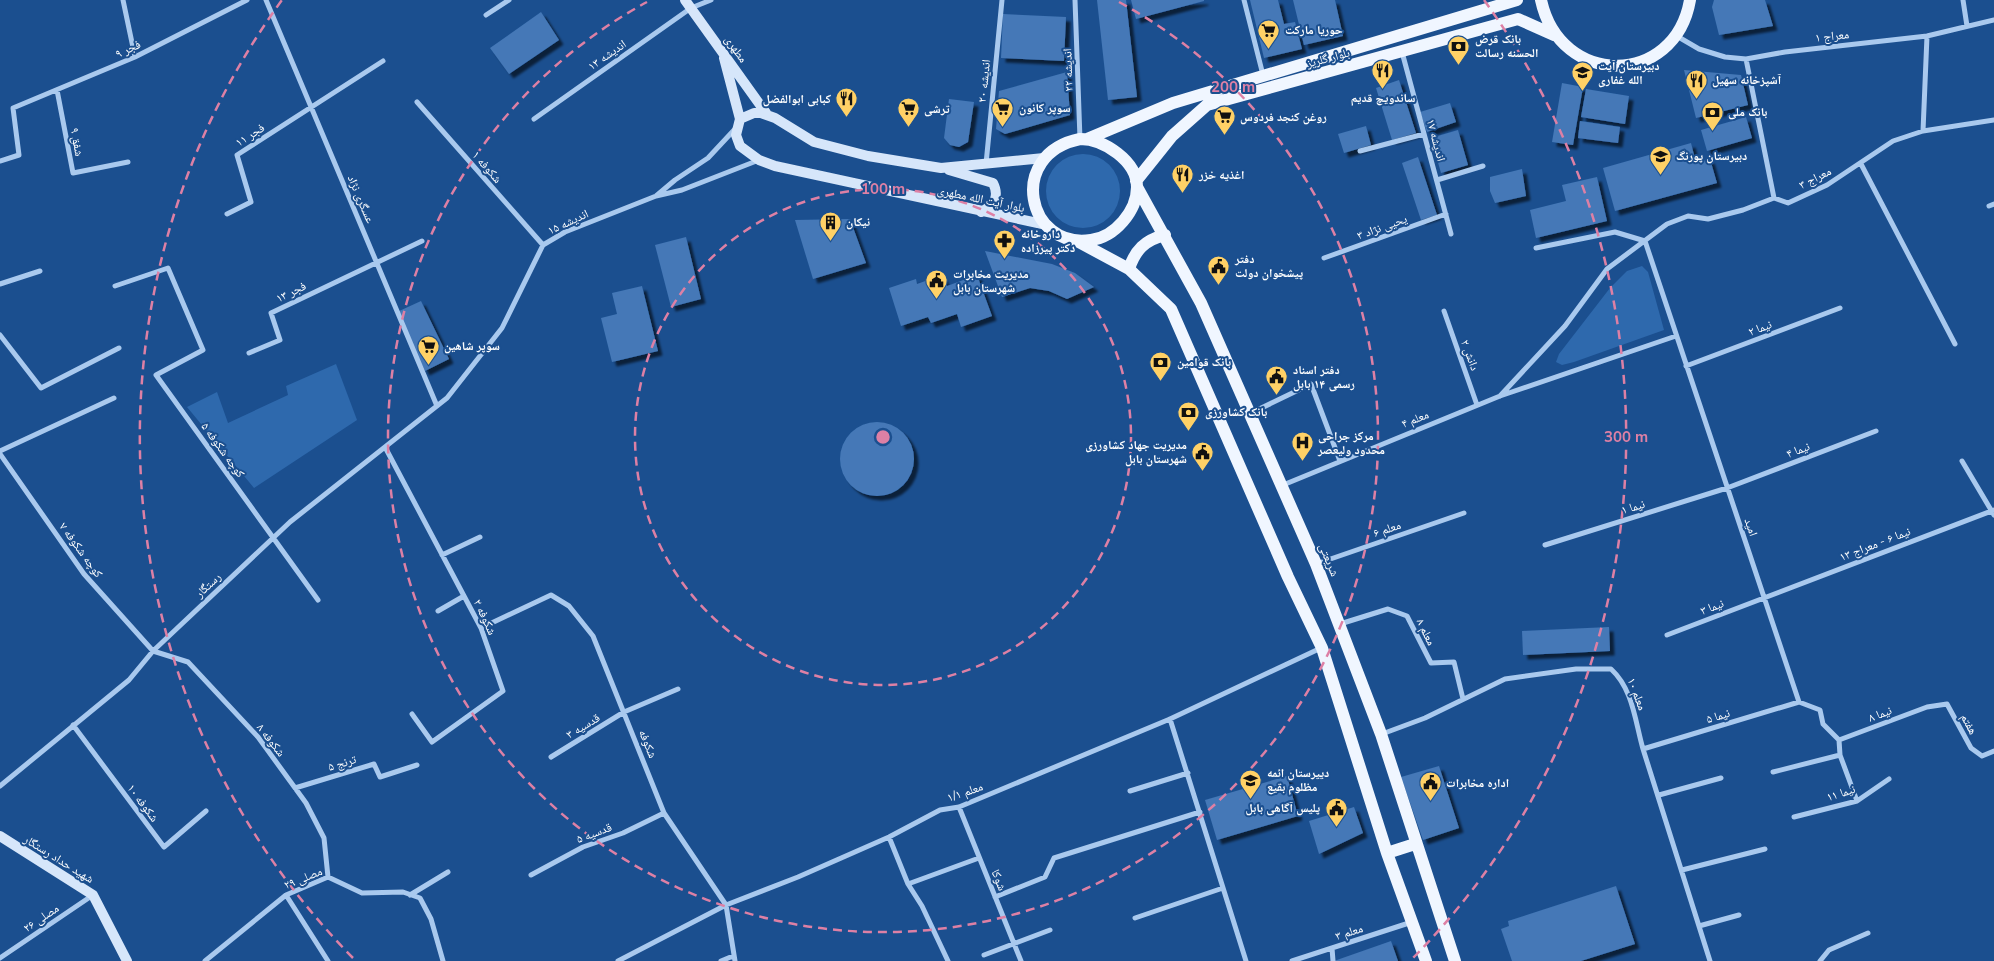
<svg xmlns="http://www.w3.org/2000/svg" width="1994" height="961" viewBox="0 0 1994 961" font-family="'Nunito Sans','Noto Naskh Arabic',sans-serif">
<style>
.green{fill:#2e69ad}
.building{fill:#4478b7;filter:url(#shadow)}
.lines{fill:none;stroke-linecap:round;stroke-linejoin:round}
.minor{stroke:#a9c9ee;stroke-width:5}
.secondary{stroke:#d6e6fa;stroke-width:10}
.primary{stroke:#f0f6ff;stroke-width:12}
.ring{fill:none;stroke:#dd80a5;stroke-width:2.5;stroke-dasharray:9 6}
.labels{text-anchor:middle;stroke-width:4;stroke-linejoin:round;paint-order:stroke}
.poi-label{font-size:12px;font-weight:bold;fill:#fff;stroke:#1b4f8f;text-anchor:start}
.street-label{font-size:12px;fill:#fff;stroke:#1b4f8f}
.centre{fill:#dd80a5;stroke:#1b4f8f;stroke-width:2.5}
.ring-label{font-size:15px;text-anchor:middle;font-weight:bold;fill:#dd80a5;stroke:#1b4f8f;stroke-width:4;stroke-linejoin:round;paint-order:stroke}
</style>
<defs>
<filter id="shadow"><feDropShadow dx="4.5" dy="4.5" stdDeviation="1" flood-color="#0009"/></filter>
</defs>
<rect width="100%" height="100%" fill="#1b4f8f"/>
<!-- green -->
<path class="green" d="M1046 191a37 37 0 1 1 74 0a37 37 0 1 1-74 0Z
M1642,266L1648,272L1664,330L1574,362L1562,365L1556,362L1559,354L1610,288L1627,271Z
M336,364L357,420L254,488L187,407L217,392L228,423L288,395L286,386Z"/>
<!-- building -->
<path class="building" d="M1097,0H1126L1137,97L1108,100Z
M1131,0H1204V1L1136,19Z
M1250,0H1278L1284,24L1295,22L1302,49L1264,58Z
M1293,0H1335L1343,36L1304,45Z
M1714,0H1765L1773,26L1719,35L1712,7Z
M541,12L559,40L509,74L490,48Z
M1003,14L1066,17L1064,61L1001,58Z
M1684,70L1741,75L1748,105L1696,118Z
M1067,72L1070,115L1005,134L996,129L999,91Z
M1399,80L1416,133L1392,140L1376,88Z
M1562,83L1583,87L1573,145L1552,142Z
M1586,89L1629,96L1625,124L1581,117Z
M949,99L974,102L968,142L959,147L950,145L944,138Z
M1450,103L1456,122L1427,132L1420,112Z
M1746,117L1752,138L1707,151L1701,130Z
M1580,121L1620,127L1618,143L1578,138Z
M1366,126L1371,145L1344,153L1338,134Z
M1458,130L1468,165L1441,173L1431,138Z
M1691,143L1696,163L1710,159L1717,183L1615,211L1603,168Z
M1418,157L1437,215L1421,220L1402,163Z
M1522,169L1526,196L1495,203L1490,191V177Z
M1597,177L1607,221L1536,238L1530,210L1566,201L1562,185Z
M850,219L866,263L813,279L795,220Z
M686,237L701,299L671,307L655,245Z
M985,251L1052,264L1075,273L1094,287L1067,299L1049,291L1030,288L1002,297Z
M942,275L947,286L977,275L992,316L961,327L957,314L931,323L928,317L901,326L889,288L916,279L917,284Z
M642,286L658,351L612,362L601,318L617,314L612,293Z
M421,301L449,359L425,371L397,312Z
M840 459a37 37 0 1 1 74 0a37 37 0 1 1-74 0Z
M1609,627L1610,651L1523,655L1522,631Z
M1439,766L1459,828L1423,840L1401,777Z
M1287,776L1298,816L1217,840L1205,800Z
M1354,807L1363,833L1319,854L1309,821Z
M1616,886L1635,944L1581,961H1512L1501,929L1509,926L1508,921Z
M1391,941L1398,961H1334Z"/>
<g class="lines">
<!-- minor -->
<path class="minor" d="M123,0L135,57
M266,0L437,406
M1075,0L1080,139
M1244,0L1263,75
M1963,0L1967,26
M486,15L509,0
M1675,35L1699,49L1725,57L1746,59L1785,52L1927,36L1994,20
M1402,52L1451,234
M1746,59L1774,198
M57,90L73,173L128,162
M417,102L543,245
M534,119L691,8L711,0
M1923,131L1927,36
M1360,151L1424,134
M0,161L19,155L13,108L135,57L247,0
M986,164L1002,0
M1861,164L1955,344
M1437,180L1483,166
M656,196L682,190L759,160
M1989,206L1994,204
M227,214L251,202L237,155L383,61
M1645,241L1799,702
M1536,248L1615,232L1645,241
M1324,258L1446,214
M0,284L40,271
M115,286L168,268L203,350L156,375L318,600
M1444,311L1477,405
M0,335L41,388L119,348
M249,353L280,340L271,313L422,241
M1686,366L1840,308
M1500,396L1565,326L1607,269L1667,224L1688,216L1708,219L1743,210L1774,198L1788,203L1827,185L1893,141L1923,131L1994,120
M1251,413L1311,384L1340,461
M385,447L481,628L503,691L432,742L412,714
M0,451L114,398
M0,454L84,574L153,651L188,662L258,737L306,803L324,838L328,877
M1962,461L1994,515
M1283,485L1500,396L1676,336
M1545,545L1727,488L1876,431
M442,555L480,537
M1316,564L1464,513
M438,611L464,596
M1340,624L1388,609L1407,616L1431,663L1454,662L1463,699
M481,628L551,595L569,606L593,636L664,813L726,905L735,961
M1667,635L1994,510
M1799,702L1820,710L1823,724L1839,740L1840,755L1857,801
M1170,719L1246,961
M73,725L164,847L206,811
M1382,734L1425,718L1505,679L1576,669H1611C1633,689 1635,721 1643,749C1665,820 1688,890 1710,961
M1839,740L1927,707L1947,704L1971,748L1982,756L1994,751
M1643,749L1799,702
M551,757L624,712L678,689
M1773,772L1840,755
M0,786L129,680L153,651L290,522L447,398L502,328L543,245L565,232L656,196L675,180L708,158L735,129
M295,788L374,764L380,777L417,765
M1130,791L1188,773
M1659,795L1721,778
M959,807L1021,961
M1794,817L1857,801L1889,779
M889,837L908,884L922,906L948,961
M1682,870L1765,849
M531,875L583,847L623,833L664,813
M908,884L979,858
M286,895L328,961
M410,895L448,872
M995,897L1045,877L1054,858L1200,812
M1135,918L1223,888
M1699,926L1739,915
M1332,948L1333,961
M984,955L1050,930
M0,958L93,895
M205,961L286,895L328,877L362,893L403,892L420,898L431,919L443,961
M618,961L726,905L798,877L889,837L940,810L959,807L1170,719L1321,648
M721,961L733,956
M1292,961L1412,922
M1820,961L1829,950L1868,933"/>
<!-- secondary -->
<path class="secondary" d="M685,0L766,113
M724,58L740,119
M1044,158L941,168L868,156L814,142L775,118L761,113H754L740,119L736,135L740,146L759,160L775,166L1047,225
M949,170L993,183C1000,197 994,205 981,212
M0,836L93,895L127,961"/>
<!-- primary -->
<path class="primary" d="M1541,0C1560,88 1675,87 1690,0
M1080,139C1104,139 1137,161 1137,187C1137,211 1115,237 1091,240C1027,250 1006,154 1080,139Z
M1087,139L1173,103L1517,0
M1136,181L1172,136L1207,105L1518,19L1554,35
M1137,187L1201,303L1316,564L1381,734L1455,961
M1077,241L1129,269L1171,309L1288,577L1322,648L1387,853L1426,961
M1129,269C1135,250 1145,240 1165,235
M1387,853L1415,844"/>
</g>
<!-- distance rings -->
<g class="ring">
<circle cx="883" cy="437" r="248"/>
<path d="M1119 2A495 495 0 1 1 647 2"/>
<path d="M353 958A743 743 0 0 1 282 0M1484 0A743 743 0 0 1 1413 958"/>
</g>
<!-- icons -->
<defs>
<symbol id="supermarket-pin" viewBox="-11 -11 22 30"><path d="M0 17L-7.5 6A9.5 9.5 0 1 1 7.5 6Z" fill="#ffd166" stroke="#1b4f8f"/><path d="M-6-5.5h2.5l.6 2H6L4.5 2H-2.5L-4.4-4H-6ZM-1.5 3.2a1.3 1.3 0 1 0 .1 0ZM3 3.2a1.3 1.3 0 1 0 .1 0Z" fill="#111"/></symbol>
<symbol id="bank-pin" viewBox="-11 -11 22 30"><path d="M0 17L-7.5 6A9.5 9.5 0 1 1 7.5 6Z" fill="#ffd166" stroke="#1b4f8f"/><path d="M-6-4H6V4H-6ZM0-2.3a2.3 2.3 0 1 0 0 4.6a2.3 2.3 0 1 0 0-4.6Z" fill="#111"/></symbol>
<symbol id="restaurant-pin" viewBox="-11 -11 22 30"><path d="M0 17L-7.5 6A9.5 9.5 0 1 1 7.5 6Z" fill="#ffd166" stroke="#1b4f8f"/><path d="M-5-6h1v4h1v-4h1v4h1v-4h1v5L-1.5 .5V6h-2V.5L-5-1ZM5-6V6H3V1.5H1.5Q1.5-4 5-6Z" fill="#111"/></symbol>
<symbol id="school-pin" viewBox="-11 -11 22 30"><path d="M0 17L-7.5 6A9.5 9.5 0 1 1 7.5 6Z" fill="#ffd166" stroke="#1b4f8f"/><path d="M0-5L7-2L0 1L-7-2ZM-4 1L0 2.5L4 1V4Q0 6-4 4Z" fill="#111"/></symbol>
<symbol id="building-pin" viewBox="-11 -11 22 30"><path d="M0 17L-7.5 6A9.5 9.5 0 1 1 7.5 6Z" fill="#ffd166" stroke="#1b4f8f"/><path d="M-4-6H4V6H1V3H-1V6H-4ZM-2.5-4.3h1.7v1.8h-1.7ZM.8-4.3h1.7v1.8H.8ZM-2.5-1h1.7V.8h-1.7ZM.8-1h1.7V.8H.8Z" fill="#111"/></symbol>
<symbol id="pharmacy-pin" viewBox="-11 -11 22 30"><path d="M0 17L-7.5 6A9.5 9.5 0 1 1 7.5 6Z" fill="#ffd166" stroke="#1b4f8f"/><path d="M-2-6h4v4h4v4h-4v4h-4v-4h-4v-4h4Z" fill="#111"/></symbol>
<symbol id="civic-pin" viewBox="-11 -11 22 30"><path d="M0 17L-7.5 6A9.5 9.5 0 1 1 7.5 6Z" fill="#ffd166" stroke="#1b4f8f"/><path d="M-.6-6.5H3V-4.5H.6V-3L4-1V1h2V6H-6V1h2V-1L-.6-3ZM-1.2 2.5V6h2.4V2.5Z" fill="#111"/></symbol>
<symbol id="hospital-pin" viewBox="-11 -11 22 30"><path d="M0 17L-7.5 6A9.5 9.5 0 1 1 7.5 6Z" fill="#ffd166" stroke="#1b4f8f"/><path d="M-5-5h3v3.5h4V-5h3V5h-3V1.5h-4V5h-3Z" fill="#111"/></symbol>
</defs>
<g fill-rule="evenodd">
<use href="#supermarket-pin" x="1256" y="18" width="25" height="34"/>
<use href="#bank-pin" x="1446" y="34" width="25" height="34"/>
<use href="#restaurant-pin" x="1370" y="58" width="25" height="34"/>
<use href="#school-pin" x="1570" y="60" width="25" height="34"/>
<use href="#restaurant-pin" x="1684" y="68" width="25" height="34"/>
<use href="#restaurant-pin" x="834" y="86" width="25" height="34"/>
<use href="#supermarket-pin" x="990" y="96" width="25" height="34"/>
<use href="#supermarket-pin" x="896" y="96" width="25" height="34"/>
<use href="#bank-pin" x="1700" y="100" width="25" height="34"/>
<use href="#supermarket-pin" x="1212" y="104" width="25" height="34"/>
<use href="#school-pin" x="1648" y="144" width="25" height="34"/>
<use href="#restaurant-pin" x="1170" y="162" width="25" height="34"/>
<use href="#building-pin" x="818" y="210" width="25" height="34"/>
<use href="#pharmacy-pin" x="992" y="228" width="25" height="34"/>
<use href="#civic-pin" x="1206" y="254" width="25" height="34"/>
<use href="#civic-pin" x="924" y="268" width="25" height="34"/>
<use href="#supermarket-pin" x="416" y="334" width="25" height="34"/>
<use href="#bank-pin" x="1148" y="350" width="25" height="34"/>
<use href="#civic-pin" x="1264" y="364" width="25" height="34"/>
<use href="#bank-pin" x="1176" y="400" width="25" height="34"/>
<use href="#hospital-pin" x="1290" y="430" width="25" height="34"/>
<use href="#civic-pin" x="1190" y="440" width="25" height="34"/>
<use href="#school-pin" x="1238" y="768" width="25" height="34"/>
<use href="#civic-pin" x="1418" y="770" width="25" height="34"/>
<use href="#civic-pin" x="1324" y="796" width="25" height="34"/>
</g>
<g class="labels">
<!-- poi labels -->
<g class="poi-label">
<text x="1285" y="34">حوریا مارکت</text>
<text x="1475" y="43">بانک قرض<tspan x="1475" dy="14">الحسنه رسالت</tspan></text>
<text x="1598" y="70">دبیرستان آیت<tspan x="1598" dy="14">الله غفاری</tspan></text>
<text x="1712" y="84">آشپزخانه سهیل</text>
<text x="1383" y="102" text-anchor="middle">ساندویچ قدیم</text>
<text x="831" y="103" text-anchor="end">کبابی ابوالفضل</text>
<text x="1019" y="112">سوپر کانون</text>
<text x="924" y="113">ترشی</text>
<text x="1728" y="116">بانک ملی</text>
<text x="1240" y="121">روغن کنجد فردوس</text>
<text x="1676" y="160">دبیرستان پورنگ</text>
<text x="1199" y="179">اغذیه خزر</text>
<text x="846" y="226">نیکان</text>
<text x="1021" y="238">داروخانه<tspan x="1021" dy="14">دکتر پیرزاده</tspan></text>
<text x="1235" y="263">دفتر<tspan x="1235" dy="14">پیشخوان دولت</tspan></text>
<text x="953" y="278">مدیریت مخابرات<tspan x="953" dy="14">شهرستان بابل</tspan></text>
<text x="444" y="350">سوپر شاهین</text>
<text x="1177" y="366">بانک قوامین</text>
<text x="1293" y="374">دفتر اسناد<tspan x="1293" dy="14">رسمی ۱۴ بابل</tspan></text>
<text x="1205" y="416">بانک کشاورزی</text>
<text x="1318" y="440">مرکز جراحی<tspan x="1318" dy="14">محدود ولیعصر</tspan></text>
<text x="1187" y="449" text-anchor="end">مدیریت جهاد کشاورزی<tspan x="1187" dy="14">شهرستان بابل</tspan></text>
<text x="1267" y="777">دییرستان ائمه<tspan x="1267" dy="14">مظلوم بقیع</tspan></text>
<text x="1446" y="787">اداره مخابرات</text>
<text x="1320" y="812" text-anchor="end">پلیس آگاهی بابل</text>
</g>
<!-- street labels -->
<g class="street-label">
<text transform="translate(1832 36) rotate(-6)" y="4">معراج ۱</text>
<text transform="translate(128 49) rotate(-25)" y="4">فجر ۹</text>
<text transform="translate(736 49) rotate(55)" y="4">مطهری</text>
<text transform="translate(607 55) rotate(-35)" y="4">اندیشه ١٣</text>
<text transform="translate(1328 58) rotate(-15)" y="4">بلوار گلریز</text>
<text transform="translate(1068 70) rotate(-92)" y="4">اندیشه ۲۲</text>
<text transform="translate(984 81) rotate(-84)" y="4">اندیشه ۲۰</text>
<text transform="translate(250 135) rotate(-33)" y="4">فجر ۱۱</text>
<text transform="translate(1436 140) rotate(75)" y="4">اندیشه ۱۷</text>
<text transform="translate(77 142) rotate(80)" y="4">شفق ۹</text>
<text transform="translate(487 167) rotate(49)" y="4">شکوفه ۱</text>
<text transform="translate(1815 178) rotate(-27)" y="4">معراج ۳</text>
<text transform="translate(361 199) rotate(67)" y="4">عسگری نژاد</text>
<text transform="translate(981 199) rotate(12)" y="4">بلوار آیت الله مطهری</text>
<text transform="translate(568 222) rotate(-25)" y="4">اندیشه ۱۵</text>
<text transform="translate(1382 227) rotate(-20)" y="4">یحیی نژاد ۳</text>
<text transform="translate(291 292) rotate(-26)" y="4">فجر ۱۳</text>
<text transform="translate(1760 328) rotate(-21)" y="4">نیما ۲</text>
<text transform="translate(1470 355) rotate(70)" y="4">دانش ۲</text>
<text transform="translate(1415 419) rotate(-22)" y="4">معلم ۴</text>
<text transform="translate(223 450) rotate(54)" y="4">کوچه شکوفه ۵</text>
<text transform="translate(1798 450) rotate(-21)" y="4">نیما ۴</text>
<text transform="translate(1633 507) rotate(-17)" y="4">نیما ۱</text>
<text transform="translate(1751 527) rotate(71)" y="4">امید</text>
<text transform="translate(1387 529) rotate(-19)" y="4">معلم ۶</text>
<text transform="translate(1875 544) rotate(-21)" y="4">نیما ۶ - معراج ۱۳</text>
<text transform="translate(81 550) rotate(54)" y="4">کوچه شکوفه ۷</text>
<text transform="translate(1329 560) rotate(68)" y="4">شریعتی</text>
<text transform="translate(208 585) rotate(-43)" y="4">رستگار</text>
<text transform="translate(1712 607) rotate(-21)" y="4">نیما ۳</text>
<text transform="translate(485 617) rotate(65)" y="4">شکوفه ۲</text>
<text transform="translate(1426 632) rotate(64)" y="4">معلم ۸</text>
<text transform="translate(1637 694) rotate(69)" y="4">معلم ۱۰</text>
<text transform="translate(1880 714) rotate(-21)" y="4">نیما ۸</text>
<text transform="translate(1718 716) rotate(-17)" y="4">نیما ۵</text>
<text transform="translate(1969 724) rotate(62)" y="4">هفتم</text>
<text transform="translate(583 726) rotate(-31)" y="4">قدسیه ۳</text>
<text transform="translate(271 740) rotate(52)" y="4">شکوفه ۸</text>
<text transform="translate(648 744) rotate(68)" y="4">شکوفه</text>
<text transform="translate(342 763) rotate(-17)" y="4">ترنج ۵</text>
<text transform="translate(965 792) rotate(-19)" y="4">معلم ۱/۱</text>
<text transform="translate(1841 793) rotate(-18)" y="4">نیما ۱۱</text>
<text transform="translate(143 803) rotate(53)" y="4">شکوفه ۱۰</text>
<text transform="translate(594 833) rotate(-21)" y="4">قدسیه ۵</text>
<text transform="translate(59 859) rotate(32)" y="4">شهید حداد رستگار</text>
<text transform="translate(303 878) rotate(-22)" y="4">مصلی ۲۹</text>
<text transform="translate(999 880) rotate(68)" y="4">شوکا</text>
<text transform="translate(41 918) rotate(-34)" y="4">مصلی ۲۶</text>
<text transform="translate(1349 932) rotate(-18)" y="4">معلم ۳</text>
</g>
</g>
<circle cx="883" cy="437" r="8" class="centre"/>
<g class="ring-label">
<text x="1233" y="92">200 m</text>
<text x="883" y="194">100 m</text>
<text x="1626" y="442">300 m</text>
</g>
</svg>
